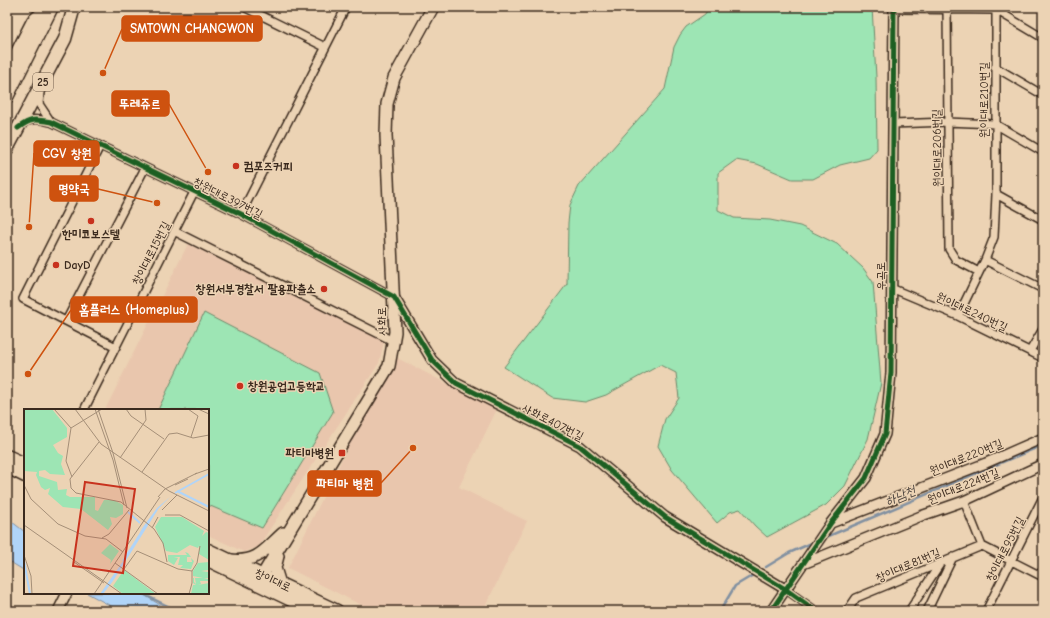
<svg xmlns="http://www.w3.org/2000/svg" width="1050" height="618" viewBox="0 0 1050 618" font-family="'Comic Neue','Poor Story',sans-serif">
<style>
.built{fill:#e9c6ad}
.green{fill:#9de5b4;stroke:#6c8869}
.water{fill:#b0d4f8;stroke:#8190a1}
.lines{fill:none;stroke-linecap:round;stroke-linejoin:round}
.stream{stroke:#8190a1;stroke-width:2.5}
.minor-casing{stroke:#3b2a1e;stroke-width:10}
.tertiary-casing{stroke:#3b2a1e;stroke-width:12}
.secondary-casing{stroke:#3b2a1e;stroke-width:14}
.primary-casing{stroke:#3b2a1e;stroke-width:15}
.minor{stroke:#ecd3b4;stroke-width:7}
.tertiary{stroke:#ecd3b4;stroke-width:9}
.secondary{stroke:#ecd3b4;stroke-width:11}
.primary{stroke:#ecd3b4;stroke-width:12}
.cycleway-casing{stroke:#ecd3b4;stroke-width:8}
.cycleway{stroke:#1b5e20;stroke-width:5}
.poi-dot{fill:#c8321e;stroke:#ecd3b4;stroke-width:1.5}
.labels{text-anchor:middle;stroke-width:3;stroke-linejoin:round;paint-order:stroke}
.shield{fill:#ecd3b4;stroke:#705d4b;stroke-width:1}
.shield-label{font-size:11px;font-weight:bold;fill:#3b2a1e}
.street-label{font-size:12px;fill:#3b2a1e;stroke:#ecd3b4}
.poi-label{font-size:12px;font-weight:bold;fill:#3b2a1e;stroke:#ecd3b4;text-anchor:start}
.water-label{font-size:13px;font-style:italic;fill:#4d443f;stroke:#ecd3b4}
.inset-river{fill:none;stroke:#b0d4f8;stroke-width:2}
.inset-road{fill:none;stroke:#a58f78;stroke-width:1}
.view{fill:#c8321e;fill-opacity:0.15;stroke:#c8321e;stroke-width:2}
.inset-edge{fill:none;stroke:#3b2a1e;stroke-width:2}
.leader{fill:none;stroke:#ce520f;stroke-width:1.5}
.callout-dot{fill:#ce520f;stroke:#ecd3b4;stroke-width:1.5}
.callout{fill:#ce520f;stroke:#ce520f;stroke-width:1.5}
.callout-label{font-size:13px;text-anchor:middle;font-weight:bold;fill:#fff}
</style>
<rect width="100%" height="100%" fill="#ecd3b4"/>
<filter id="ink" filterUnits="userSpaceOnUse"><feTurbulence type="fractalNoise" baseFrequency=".025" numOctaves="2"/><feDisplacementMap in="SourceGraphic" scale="8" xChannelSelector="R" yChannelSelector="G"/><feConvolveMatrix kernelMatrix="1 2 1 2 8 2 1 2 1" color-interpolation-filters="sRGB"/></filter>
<g filter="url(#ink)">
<!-- built -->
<path class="built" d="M188,244L384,341L379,363L258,547L244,552L208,535V410H105Z
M393,356L497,409L459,487L527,521L483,611H373L288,568Z"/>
<!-- green -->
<path class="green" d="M709,7H872L876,77L877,149L869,158L840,165L813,179H792L757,164L736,160L718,173V210L734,218L770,220L800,226L837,244L863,268L873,282L881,383L868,439L845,486L826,505L767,537L755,526L740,509L730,512L717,523L672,470L658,446L665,419L679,398L676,373L660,365L606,395L585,402L552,398L504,367L567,284L568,223L570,205L579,186L665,89L674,47L680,35L686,27L705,14Z
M204,313L320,373L333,412L262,528L208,505V410H158Z"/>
<!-- water -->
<path class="water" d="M7,518L25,532V571L7,560Z
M87,593H141L170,611H120Z"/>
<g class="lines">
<!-- stream -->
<path class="stream" d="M824,538L1043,445
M766,567L789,553L814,542
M141,593L178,611
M720,611L735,586L755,574"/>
<defs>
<path id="minor" d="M244,7L325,47
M947,7L949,249L956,260L979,272
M894,9L996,10L1043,38
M995,67L1043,95
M40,92L39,104L51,122
M22,124C31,117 40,120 51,122L241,214L394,297
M893,124L947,122L995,124L1043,152
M100,146L23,299L116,347
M996,194L1043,220
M241,214L346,7
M174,231L395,342
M985,260L1043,289
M891,288L958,316L1043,358
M958,316L985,260L994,237L996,194V7
M66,321L145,168
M1030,351L1043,329
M84,410L194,192
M964,501L982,546L1043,577
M785,589L816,611
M7,609L11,611
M847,611L856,598L982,546
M909,611L940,564
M927,611L953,557
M986,611L1043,497"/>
<path id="tertiary" d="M394,297L432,360L456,383L580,446L665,517L785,589
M831,523L986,463L1043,438
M803,564L921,516L964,501L1043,464
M58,611L67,593
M771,611L830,524L866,478L885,434L891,373L894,7"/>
<path id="secondary" d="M278,556L275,568L280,584
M231,560C258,563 265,549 283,533
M257,584L389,366L395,332L386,135L387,104L394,78L433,7"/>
<path id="primary" d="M7,72L33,21L49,7
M7,97L52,7
M7,149L65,39L74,7
M7,456L25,464
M7,467L25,476
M208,550L337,611
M208,560L314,611"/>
</defs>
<!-- minor casing -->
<use href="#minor" class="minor-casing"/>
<!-- tertiary casing -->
<use href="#tertiary" class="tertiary-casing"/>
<!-- secondary casing -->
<use href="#secondary" class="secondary-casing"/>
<!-- primary casing -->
<use href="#primary" class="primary-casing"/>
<!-- minor -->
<use href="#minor" class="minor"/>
<!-- tertiary -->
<use href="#tertiary" class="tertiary"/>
<!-- secondary -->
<use href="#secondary" class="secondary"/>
<!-- primary -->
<use href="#primary" class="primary"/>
<defs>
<path id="cycleway" d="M18,128C31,118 35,119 51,122L241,214L394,297L432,360L456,383L580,446L665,517L785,589L816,611
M771,611L830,524L866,478L885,434L891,373L894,7"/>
</defs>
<!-- cycleway casing -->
<use href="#cycleway" class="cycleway-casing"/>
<!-- cycleway -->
<use href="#cycleway" class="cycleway"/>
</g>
</g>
<!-- markers -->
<g class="poi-dot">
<circle cx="236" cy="166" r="4"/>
<circle cx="91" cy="221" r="4"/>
<circle cx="56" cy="265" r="4"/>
<circle cx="324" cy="289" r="4"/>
<circle cx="240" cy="386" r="4"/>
<rect x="338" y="449" width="8" height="8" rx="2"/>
</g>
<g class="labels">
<!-- shield labels -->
<rect class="shield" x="33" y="73" width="20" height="18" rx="3"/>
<g class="shield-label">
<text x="43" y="86">25</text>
</g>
<!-- street labels -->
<g class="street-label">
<text transform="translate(984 100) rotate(-90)" y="4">원이대로210번길</text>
<text transform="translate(937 148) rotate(-91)" y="4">원이대로206번길</text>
<text transform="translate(228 198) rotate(27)" y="4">창원대로397번길</text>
<text transform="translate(151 253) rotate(-63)" y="4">창이대로15번길</text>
<text transform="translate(881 276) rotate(-90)" y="4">우곡로</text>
<text transform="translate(972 312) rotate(25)" y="4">원이대로240번길</text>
<text transform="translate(382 321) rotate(-90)" y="4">사화로</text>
<text transform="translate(553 422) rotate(27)" y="4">사화로407번길</text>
<text transform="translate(966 457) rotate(-22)" y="4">원이대로220번길</text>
<text transform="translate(963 486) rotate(-22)" y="4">원이대로224번길</text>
<text transform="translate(1005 549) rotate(-63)" y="4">창이대로95번길</text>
<text transform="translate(908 565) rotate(-23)" y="4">창이대로81번길</text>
<text transform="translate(273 580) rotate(25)" y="4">창이대로</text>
</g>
<!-- poi labels -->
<g class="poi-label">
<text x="244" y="170">컴포즈커피</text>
<text x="91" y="238" text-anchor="middle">한미코보스텔</text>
<text x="64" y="269">DayD</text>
<text x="316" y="293" text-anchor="end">창원서부경찰서 팔용파출소</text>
<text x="248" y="390">창원공업고등학교</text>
<text x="334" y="457" text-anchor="end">파티마병원</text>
</g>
<!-- water labels -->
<g class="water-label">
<text transform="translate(900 495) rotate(-23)" y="5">하남천</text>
</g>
</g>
<!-- overview -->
<g transform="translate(24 409)">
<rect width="185" height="185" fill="#ecd3b4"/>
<path d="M0,0H28L43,19V28L29,36L34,44L39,47L37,55L41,66L26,65L21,61L15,62V67L33,73L34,81L43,80L42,86L46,88H71V101L74,102L80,91H90L99,96V105L92,109L86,108L88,115L84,121L57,100L39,98L24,85L26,79L21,81L17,78L12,66L13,63L0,62ZM137,108H158L180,122L178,127L182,123L185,124V151L175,145V137L174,139L166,136L153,144L142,142L131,118ZM86,135L95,142L86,155L87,151L77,144ZM161,143L164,144L167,148H163V153H168L167,149L170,152L167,160L156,159L159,156H154L156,148H150L154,149L150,156L144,152V146H163ZM185,153L184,161L177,162L184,163V169L180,170H184L185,161V172H176L177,175L174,176L185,174V185H167L169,176H172L169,174V169H170V173L172,175L171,169H179L169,167V162L174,154ZM100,161L132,185H99L89,177Z" fill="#9de5b4"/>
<path d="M146,88L135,99L89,172L79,185H76L102,148L119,118L133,99Z" fill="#b0d4f8"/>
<path class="inset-river" d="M153,82L185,98M151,84L185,65M104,103L116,114M0,152L6,185M99,152L115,127"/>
<path class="inset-road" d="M30,0L47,19M51,0L77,35L145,82L185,102M71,0L89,51L100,96M74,0L89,44L103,99M102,0L107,7L140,30M164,0L174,7L167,28M174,0L185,5M47,19L42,52L48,68M47,19L78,0M75,33L46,70L47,79L52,84L97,93L130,120L139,134L143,153M96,49L122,11L121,0M118,63L145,25L153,24L169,29L185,26M171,65L185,60M0,76L7,90L34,115L61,127L82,130L99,143M151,76L164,70M134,88L141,80L173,64M138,101L153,86M141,106H156L185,122M0,116L98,185M128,119L134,108M78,129L85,125L105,101M0,146L7,167L8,185M50,153L80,174M91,154L134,185M100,160L113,142L154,160L168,162M168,162L173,154L176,137M70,185L136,88M165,185L168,174V162"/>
<path class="view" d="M61,73L111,80L99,164L49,157Z"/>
<rect width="185" height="185" class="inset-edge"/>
</g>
<!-- callouts -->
<path class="leader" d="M103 73L122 29M208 172L169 104M29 227L34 153M157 203L98 189M28 374L71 310M413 448L381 483"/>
<g class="callout-dot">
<circle cx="103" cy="73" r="4"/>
<circle cx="208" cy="172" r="4"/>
<circle cx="29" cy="227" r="4"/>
<circle cx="157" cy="203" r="4"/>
<circle cx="28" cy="374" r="4"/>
<circle cx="413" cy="448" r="4"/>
</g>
<g class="callout">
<rect x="122" y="16" width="140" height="25" rx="4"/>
<rect x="112" y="91" width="57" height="25" rx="4"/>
<rect x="34" y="141" width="65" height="25" rx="4"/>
<rect x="50" y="176" width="48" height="25" rx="4"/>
<rect x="71" y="297" width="126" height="25" rx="4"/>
<rect x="308" y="471" width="73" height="25" rx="4"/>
</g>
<g class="callout-label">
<text x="192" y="33">SMTOWN CHANGWON</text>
<text x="140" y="108">뚜레쥬르</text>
<text x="67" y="158">CGV 창원</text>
<text x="74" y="193">명약국</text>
<text x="134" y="314">홈플러스 (Homeplus)</text>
<text x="345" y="488">파티마 병원</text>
</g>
<!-- margin -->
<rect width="1050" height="618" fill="none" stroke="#ecd3b4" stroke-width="24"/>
<rect x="12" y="12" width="1026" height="594" fill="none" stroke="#3b2a1e" stroke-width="1.5" filter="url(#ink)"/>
</svg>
